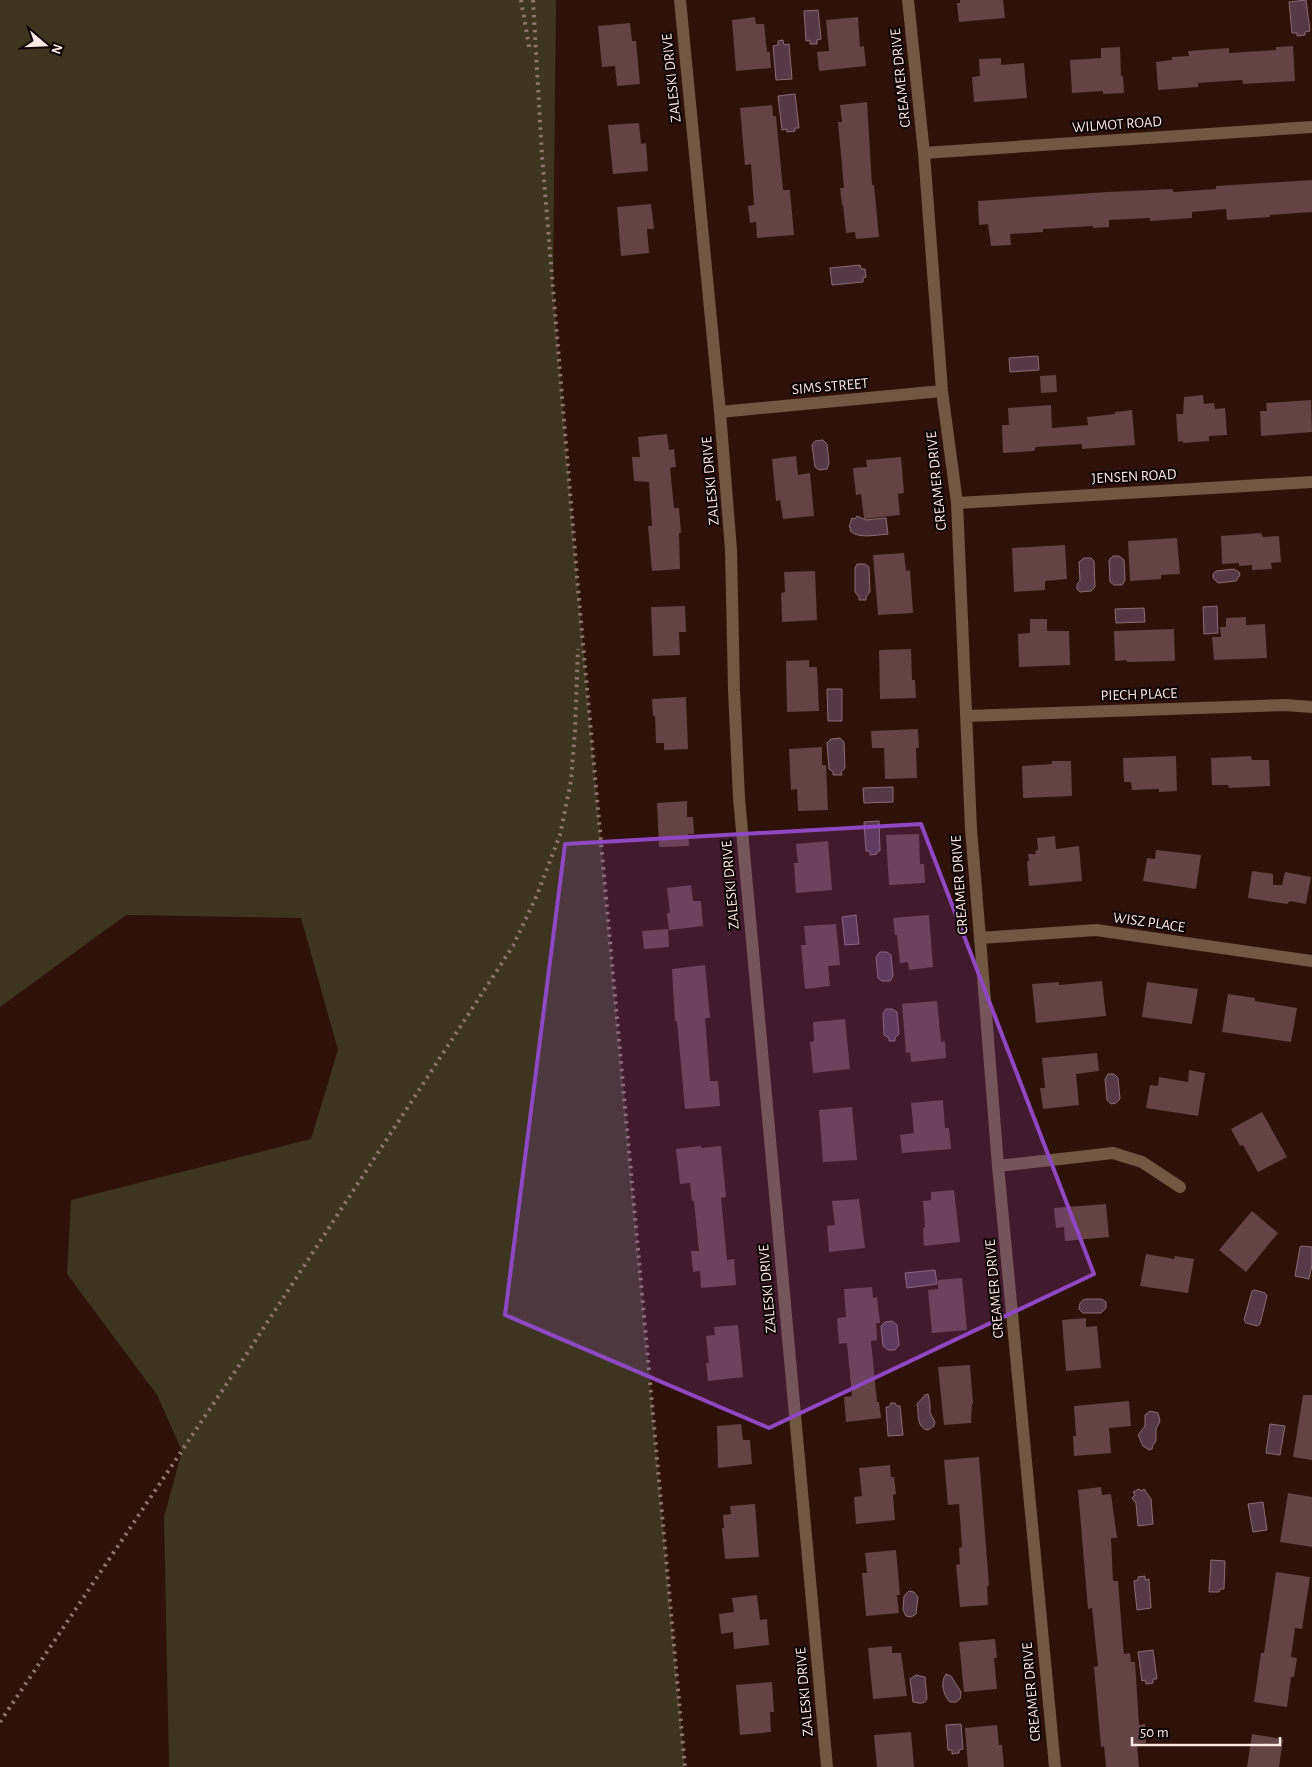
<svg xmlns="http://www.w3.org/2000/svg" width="1312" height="1767" viewBox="0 0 1312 1767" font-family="'Alegreya Sans',sans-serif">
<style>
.green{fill:#3e3520}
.water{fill:#553946;stroke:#886e75}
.building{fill:#654244}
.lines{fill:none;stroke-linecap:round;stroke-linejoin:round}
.minor{stroke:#705842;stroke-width:12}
.rail{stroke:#8f766e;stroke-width:4;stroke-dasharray:2.5 5;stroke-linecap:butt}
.marked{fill:#8f48c4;fill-opacity:0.2;stroke:#8f48c4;stroke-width:4;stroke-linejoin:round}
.labels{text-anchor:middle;stroke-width:4;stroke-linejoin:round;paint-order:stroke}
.street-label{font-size:15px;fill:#fee9e2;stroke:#0d0302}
</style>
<rect width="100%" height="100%" fill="#2e1108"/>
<!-- green -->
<path class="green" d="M0,0H556L553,289L579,600L685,1767H169L164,1517L182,1451L157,1395L67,1274L71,1200L311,1139L338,1050L301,918L126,915L0,1007Z"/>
<!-- water -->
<path class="water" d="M1306,0L1310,31L1305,32V35L1297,36V33H1292L1289,2Z
M818,10L821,39L817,40V44H810V40L806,41L804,11Z
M783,40L784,45L789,44L792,79L776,80L773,46L778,45V41Z
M795,94L799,128H795V131L787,132V129L782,130L778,96Z
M860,265L861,269H865L866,277L863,278V282L832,285L830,268Z
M1038,356L1039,370L1010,372L1009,358Z
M823,440L827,444L829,463L827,469L819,470L815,467L812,445L815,441Z
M857,516L866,520L886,518L888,534C875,535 859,539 850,531L851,528L849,527L852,518L855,519Z
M1113,556H1119L1124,560L1125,580L1122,585H1114L1110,582L1109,560Z
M1084,558H1091L1094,561L1095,587L1091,591L1080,592L1077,589V584L1080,581L1079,562Z
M857,564H865L869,567L870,592L866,597V600H859V597L855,592V568Z
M1234,569L1239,572L1240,575L1236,581L1218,583L1213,578V574L1216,571Z
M1217,606L1218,633L1204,634L1203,607Z
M1144,608L1145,622L1116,623L1115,609Z
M827,689H842V721H828Z
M840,738L844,742L845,768L841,772L842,775H833V772L829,769L827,743L831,739Z
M893,787V802L864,803L863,788Z
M879,821L880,851H877V854L870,855V851H866L864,822Z
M856,915L859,944L845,945L842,917Z
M880,952H887L891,955L893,976L890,981H882L878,978L876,957Z
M886,1009H892L897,1012L899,1034L895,1038V1041H889V1038L884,1035L883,1013Z
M1108,1074H1114L1118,1078L1120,1099L1116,1103L1111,1104L1107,1100L1105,1079Z
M1302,1246L1312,1247V1265L1309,1279L1295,1276L1300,1247Z
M935,1270L937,1284L907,1288L905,1273Z
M1255,1290L1265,1293L1267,1296L1260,1324L1257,1326L1246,1323L1244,1320L1252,1291Z
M1086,1299H1102L1106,1302V1308L1101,1313H1083L1079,1309C1079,1304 1081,1300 1086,1299Z
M892,1321L897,1325L899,1345L895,1350H888L883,1346L881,1326L885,1322Z
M925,1395L928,1394L930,1403V1413L935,1422L934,1426L928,1430C916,1428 919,1413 917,1404Z
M891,1403H895L897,1406H900L903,1435L888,1436L886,1407H889Z
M1150,1411L1158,1413L1160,1421L1156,1429V1441L1153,1445L1152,1449L1149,1450L1143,1446L1138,1435L1145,1426V1415Z
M1270,1424L1285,1426L1280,1455L1266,1453Z
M1139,1489L1141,1491L1144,1489L1151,1499L1153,1524L1138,1526L1136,1503L1132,1498L1135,1495L1133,1492Z
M1263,1502L1267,1530L1253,1532L1248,1504Z
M1211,1560L1225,1561L1224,1589H1220L1219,1592H1209Z
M1145,1576V1580L1149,1579L1151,1608L1137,1610L1134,1581L1138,1580V1577Z
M909,1591L914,1592L918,1597L916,1614L911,1617L906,1616L903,1610L904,1596Z
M1153,1650L1157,1679H1153V1683L1146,1684L1145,1680L1142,1681L1138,1652Z
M946,1674L951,1676L961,1692L960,1699L956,1702H950C943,1695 940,1682 946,1674Z
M916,1675L925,1677L927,1699C924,1705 919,1703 913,1702L910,1679Z
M961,1724L963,1749L959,1750V1753L952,1754V1750H948L946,1725Z"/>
<!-- building -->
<path class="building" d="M960,0H1003L1005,18L959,22L957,3H960Z
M755,17L756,24H764L767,52H770L771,68L736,71L732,20Z
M858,17L860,47L864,46L866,66L819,71L817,52L829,51L826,20Z
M630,23L632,41H636L640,84L617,86L615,66L602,67L598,26Z
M1293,46L1295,81L1243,84L1242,80L1198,83V87L1158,90L1156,62L1172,60V57L1189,56L1188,51L1229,48V53L1276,50V47Z
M1120,47L1121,76H1123L1124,93L1103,94V91L1072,93L1070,60L1101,58V48Z
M1001,58V65L1024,63L1027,98L974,102L972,77L980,76L979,59Z
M867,102L872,185H874L879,237L856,239L855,232L846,233L843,205H842L840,188H844L838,122H842L840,105Z
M772,105L773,116H776L783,190H790L794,235L757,238L756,222L750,223L748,206L754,205L751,164L745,165L740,108Z
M639,123L641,144L646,143L648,171L613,174L608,125Z
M1312,180V212L1270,215V217L1227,220L1226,209L1192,212V218L1150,221V218L1109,220V227L1093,228V226L1043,229V232L1010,234L1011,245L991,246L988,224L979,225L978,201L1107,192L1172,189L1174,192L1216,189V186Z
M651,204L654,229H647L649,253L621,256L617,207Z
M1056,375L1057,392L1041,393L1040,376Z
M1203,395L1204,404L1214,403L1215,409L1225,408L1227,435L1209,436V441L1183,443V441L1178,442L1176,414H1183L1184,397Z
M1311,400L1312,432L1261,436L1260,411H1267L1266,403Z
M1051,405L1052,428L1088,425L1087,417L1115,414V412L1132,410L1135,445L1082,449V444L1036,447L1034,451L1003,453L1002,425H1009L1008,408Z
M667,434L669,450L674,449L676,467L670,468L674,508H679L681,533H679L680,569L652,571L648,526H652L649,482L634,481L632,457H640L638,437Z
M796,456L798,475L810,473L814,516L783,519L780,500L776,501L772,459Z
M901,457L904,493L898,494L900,515L864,519L861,494L856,495L853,468L867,467L866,460Z
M1261,533L1263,537L1279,536L1281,562L1271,563L1272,569L1252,570V565L1239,566V563L1222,564L1221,536Z
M1177,538L1180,574L1161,575V579L1130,581L1128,541Z
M1065,545L1067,579L1045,581V590L1014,592L1012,548Z
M904,553L906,571L910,570L913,613L878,615L873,555Z
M815,571L817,620L782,622L781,593L785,592L784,572Z
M685,606L686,632H679L680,655L653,656L651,607Z
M1246,617V625L1265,624L1267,658L1214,660L1212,637H1221L1220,627H1226V618Z
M1030,619H1047V631H1069L1070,665L1019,667L1018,634L1030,633Z
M1174,629L1175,661L1127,662V660L1115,661L1114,631Z
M911,649L912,680H915L916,698L880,699L879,650Z
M809,660V667H817L819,711L787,712L786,661Z
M686,697L688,749L664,750V743H656L655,716H653L652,699Z
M918,729L919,748H916L917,778L885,779L884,748H872L871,731Z
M822,747V765H826L828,810L798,811L797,789L791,790L789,749Z
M1176,756L1177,791L1159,792V789L1132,790L1131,782H1124L1123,758Z
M1251,756L1252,760H1269L1270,786L1229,788L1228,785H1212L1211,758Z
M1052,761H1071L1072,796L1023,798L1022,766L1052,764Z
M687,801V817H693L694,834H688L689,846L659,847L657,803Z
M919,834L920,864H924L925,883L889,885L886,835Z
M1055,836L1056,849L1079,846L1082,881L1029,886L1027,861H1029L1028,854H1036L1035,851L1038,850L1037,838Z
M828,841L832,890L796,893L794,863H798L796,844Z
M1156,850L1201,855L1196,889L1143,881L1147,858L1155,859Z
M1252,871L1273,874V885H1282L1285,872L1311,877L1306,904L1290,901L1287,904L1248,898Z
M691,885L693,901H701L703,926L669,930L667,913H670L667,888Z
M929,915L933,967L909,970L908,962L900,963L897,935H895L893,918Z
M836,924L840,965L828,966L830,986L805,989L801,945H806L804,926Z
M668,929L669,947L644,949L642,931Z
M705,965L710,1018H705L710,1081H718L720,1106L685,1109L677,1021H675L672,969Z
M1102,981L1106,1016L1036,1023L1032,984L1059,982V985Z
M1147,982L1198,989L1192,1024L1142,1017Z
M1228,994L1255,998V1001L1297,1008L1291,1042L1222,1032Z
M937,1001L941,1042L945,1041L946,1058L911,1062L910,1052L906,1053L902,1004Z
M845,1019L850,1069L813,1073L810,1042L814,1041L813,1022Z
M1097,1053L1099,1071L1076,1074L1079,1105L1043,1109L1040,1088H1045L1042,1058Z
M1189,1070L1205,1073L1198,1116L1146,1108L1150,1085L1158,1086L1159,1077L1188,1082Z
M943,1100L945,1128H949L951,1149L902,1153L900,1135L914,1133L911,1103Z
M852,1107L857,1160L823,1162L819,1110Z
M1262,1112L1287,1157L1258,1172L1243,1145L1240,1146L1231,1129Z
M701,1146V1148L721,1146L726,1197L721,1198L727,1260L734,1259L736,1285L701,1288L700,1271L693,1272L691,1251H699L694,1201H692L690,1183L680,1184L676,1149Z
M954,1190L960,1242L924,1246L923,1228L925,1227L923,1201L931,1200V1192Z
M859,1199L865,1248L829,1252L827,1226L835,1225L832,1201Z
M1106,1204L1109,1237L1065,1241L1064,1227L1056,1228L1054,1208Z
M1252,1211L1278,1233L1246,1272L1219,1250Z
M1146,1254L1174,1259L1175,1256L1194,1259L1188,1293L1140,1286Z
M962,1278L967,1330L932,1333L928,1290L938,1289V1280Z
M872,1287L873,1298L877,1297L880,1323H876L877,1340L871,1341L877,1402H879L881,1418L846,1422L844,1397L852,1396L847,1343L839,1344L837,1318L846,1317L844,1289Z
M1086,1318V1327L1097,1326L1101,1368L1066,1371L1062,1320Z
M738,1325L743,1377L708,1381L706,1363H709L706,1336L715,1335L714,1327Z
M970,1365L973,1404H972L971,1423L944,1425L938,1367Z
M1303,1395H1312V1460L1293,1457Z
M1129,1401L1131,1426L1109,1428L1111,1453L1074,1456L1073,1436H1076L1074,1406Z
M741,1424L743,1440H750L752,1464L718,1468L717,1426Z
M979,1457L989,1585L987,1587L988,1605L960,1607L956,1565L960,1564L959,1548L962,1547L959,1504L948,1505L944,1460Z
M890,1465L891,1477H894L896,1494L893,1495L895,1520L856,1524L854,1497L862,1496L859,1468Z
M1101,1487L1102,1495L1111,1494L1117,1538H1111L1113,1581H1118L1123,1645L1124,1654L1130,1653L1131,1662H1135L1139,1725L1145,1724L1146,1743L1137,1744L1139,1767H1106L1104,1746L1101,1747L1094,1667L1098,1666L1092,1608L1088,1609L1078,1490Z
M1288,1493L1312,1497V1547L1280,1542Z
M755,1504L759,1557L725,1559L722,1528H724L723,1515L731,1514L730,1506Z
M896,1550L900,1595H897L899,1613L866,1616L862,1573H867L865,1553Z
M1276,1572L1310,1577L1302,1629L1295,1628L1291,1657L1297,1658L1294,1677H1291L1287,1707L1254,1702L1261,1653H1264Z
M757,1595L760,1620L767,1619L769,1645L734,1649L733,1632L721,1634L719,1614L734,1612L732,1598Z
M995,1639L997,1658H994L997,1689L964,1692L959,1642Z
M892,1646V1653H901L907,1696L873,1699L868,1648Z
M772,1682L774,1712H770L771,1732L740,1735L736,1685Z
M997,1725L999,1745H1002L1004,1767H968L965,1728Z
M911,1732L914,1767H877L874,1735Z
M1252,1734L1283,1739L1279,1767H1247Z"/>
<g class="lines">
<!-- minor -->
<path class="minor" d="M680,0L720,412L731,550L734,690L739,798L827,1767
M908,0L924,153L942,391L957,503L971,829L980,938L998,1166L1055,1767
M924,153L1312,127
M720,412L942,391
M957,503L1312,482
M966,716L1285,705L1312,707
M980,938L1096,930L1312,961
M998,1166L1113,1153L1142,1162L1180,1187"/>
<!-- rail -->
<path class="rail" d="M521,0L530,52
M533,0L542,156L579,600L685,1767
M0,1722L242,1361L513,946L537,895L560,835L571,781L575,730L578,649"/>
</g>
<!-- marked area -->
<path class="marked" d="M921,824L1094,1274L769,1428L505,1315L565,844Z"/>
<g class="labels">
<!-- street labels -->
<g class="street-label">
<text transform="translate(671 78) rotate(-96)" y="5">ZALESKI DRIVE</text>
<text transform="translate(900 78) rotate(-96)" y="5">CREAMER DRIVE</text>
<text transform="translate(1117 124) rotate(-4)" y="5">WILMOT ROAD</text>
<text transform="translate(830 386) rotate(-5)" y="5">SIMS STREET</text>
<text transform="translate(1134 476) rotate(-3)" y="5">JENSEN ROAD</text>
<text transform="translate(710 481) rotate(-95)" y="5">ZALESKI DRIVE</text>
<text transform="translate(936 481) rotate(-96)" y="5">CREAMER DRIVE</text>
<text transform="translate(1139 694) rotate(-2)" y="5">PIECH PLACE</text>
<text transform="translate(730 885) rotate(-95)" y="5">ZALESKI DRIVE</text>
<text transform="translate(959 885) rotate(-94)" y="5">CREAMER DRIVE</text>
<text transform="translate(1149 922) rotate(8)" y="5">WISZ PLACE</text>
<text transform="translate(767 1289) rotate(-95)" y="5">ZALESKI DRIVE</text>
<text transform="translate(994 1289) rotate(-95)" y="5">CREAMER DRIVE</text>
<text transform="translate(804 1692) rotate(-95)" y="5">ZALESKI DRIVE</text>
<text transform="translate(1031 1692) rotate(-95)" y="5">CREAMER DRIVE</text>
</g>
</g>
<!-- north arrow -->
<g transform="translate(45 45) rotate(109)" stroke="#0d0302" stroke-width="4" paint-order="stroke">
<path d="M0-4L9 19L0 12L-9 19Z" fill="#fee9e2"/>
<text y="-8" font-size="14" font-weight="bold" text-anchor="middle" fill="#fee9e2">N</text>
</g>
<!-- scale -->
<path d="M1132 1737v8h148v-8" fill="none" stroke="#fee9e2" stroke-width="2.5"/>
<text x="1140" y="1737" font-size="15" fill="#fee9e2" stroke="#0d0302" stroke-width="4" paint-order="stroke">50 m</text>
</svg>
